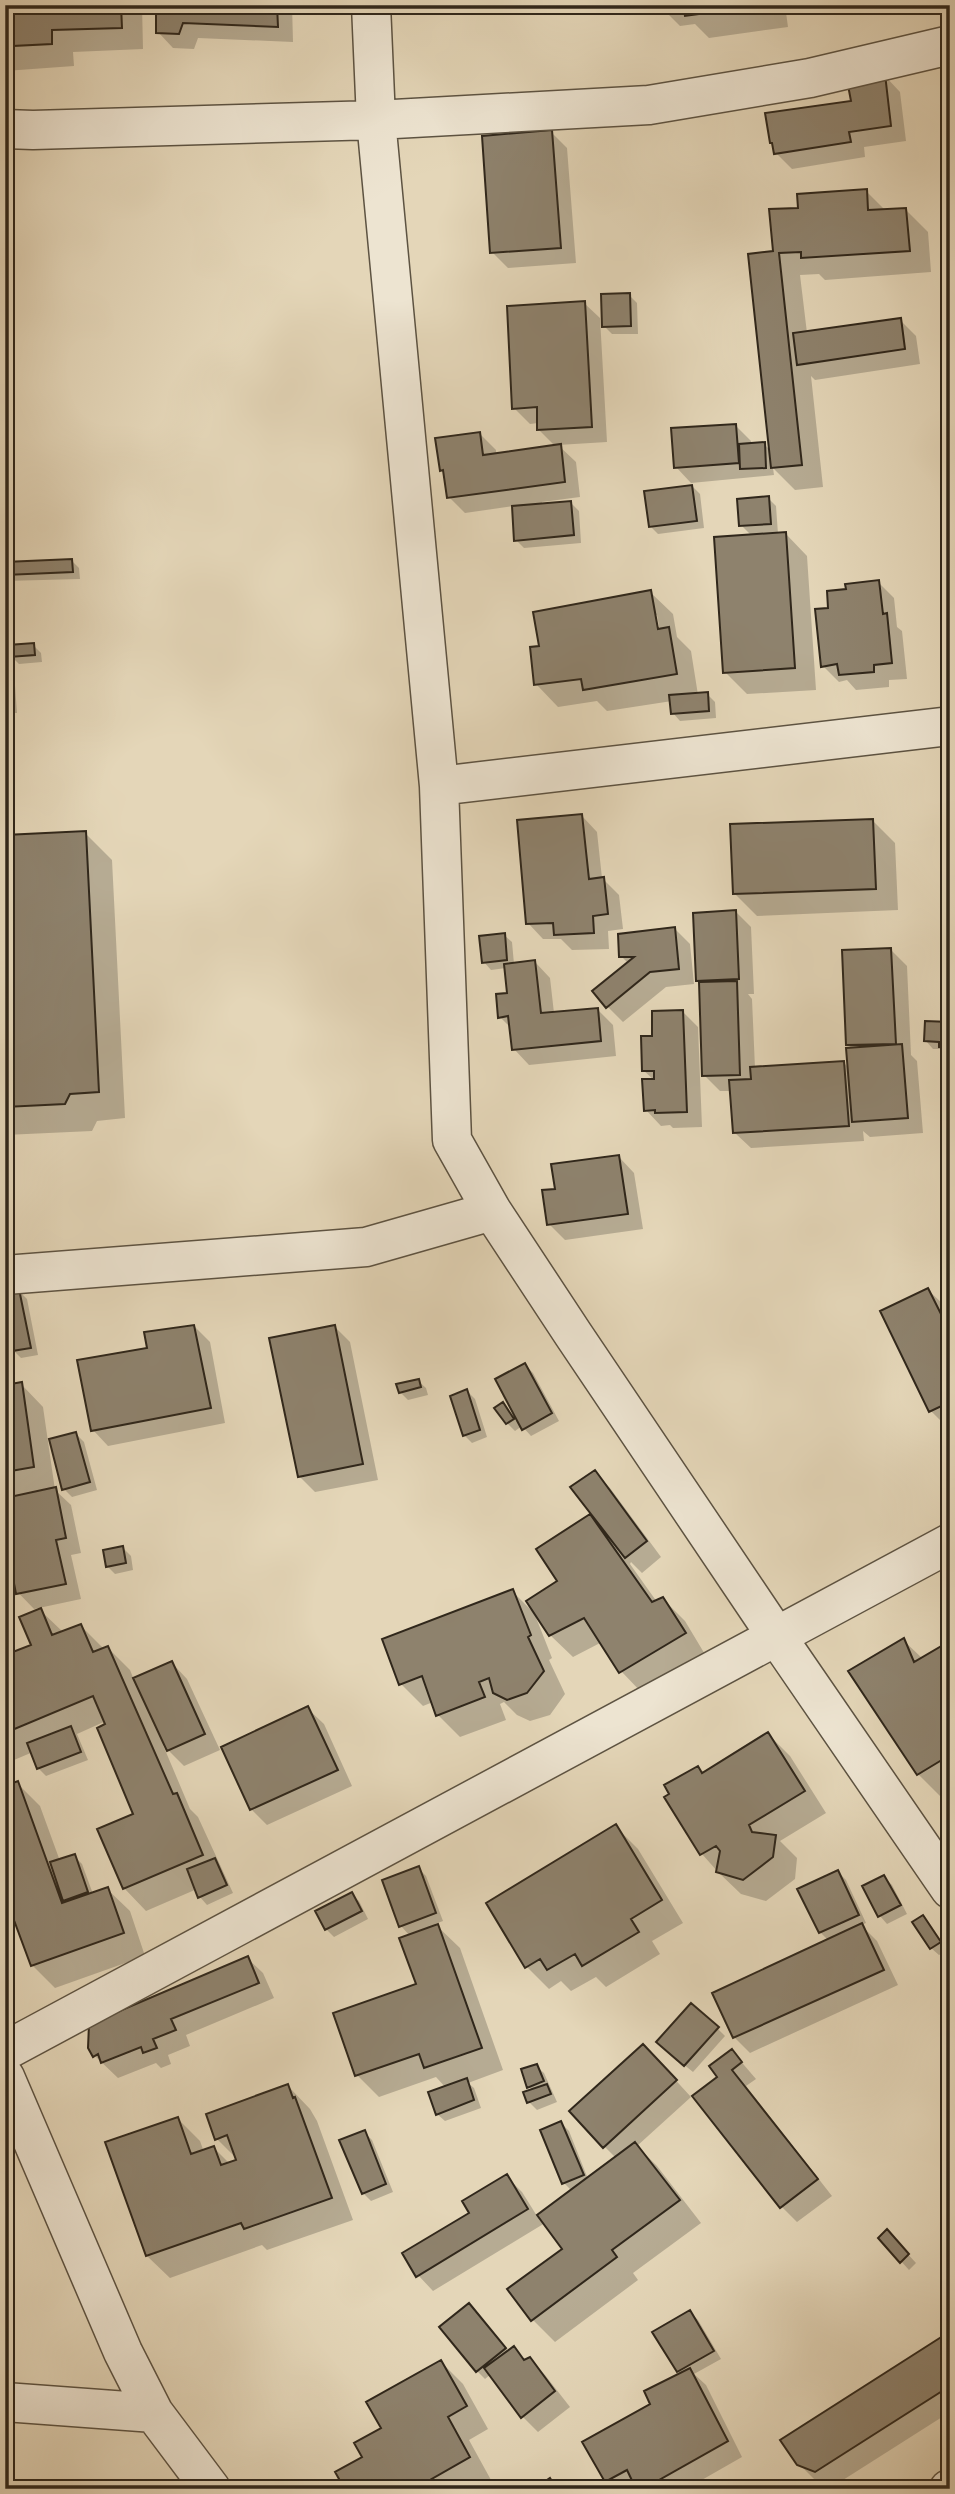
<svg xmlns="http://www.w3.org/2000/svg" width="955" height="2494" viewBox="0 0 955 2494" font-family="'IM FELL English',serif">
<style>
.shadow{fill:#0003;fill-rule:evenodd}
.building{fill:#8e826d;stroke:#30271b;stroke-width:2}
.lines{fill:none;stroke-linecap:round;stroke-linejoin:round}
.minor-casing{stroke:#5d5342;stroke-width:41}
.minor{stroke:#ede4d1;stroke-width:38}
</style>
<rect width="100%" height="100%" fill="#e4d6b8"/>
<filter id="stains"><feTurbulence type="fractalNoise" baseFrequency=".00286" numOctaves="4"/><feColorMatrix values="0 0 0 0 .2 0 0 0 0 .09 0 0 0 0 .02 0 0 0 .5 -.17"/></filter>
<radialGradient id="worn" r=".72"><stop offset=".6" stop-color="#630" stop-opacity="0"/><stop offset="1" stop-color="#630" stop-opacity=".3"/></radialGradient>
<!-- shadow -->
<path class="shadow" d="M5,5H142L143,49L73,52L74,66L5,71Z
M158,5H292L293,42L198,38L194,49L173,48L158,32Z
M659,5H785L788,27L709,38L695,24L680,26Z
M885,76L900,92L906,141L864,147L865,157L792,169L776,153L853,103Z
M551,132L567,148L576,263L508,268L492,252Z
M866,191L886,211L905,209L928,232L931,272L825,280L819,274L800,275L807,333L900,320L916,336L920,364L815,380L811,376L823,487L795,490L773,468L774,475L691,483L676,467L735,425L751,441V445L764,444L771,451L775,252L800,209Z
M629,295L637,303L638,334H612L604,326Z
M584,303L600,318L607,442L558,445L576,462L580,497L542,502V506L571,503L579,511L581,543L524,548L516,540L514,506L465,513L449,497L446,474L441,470L480,434L496,450V455L556,447L538,429V423L530,424L514,408Z
M692,486L700,494L704,528L658,534L650,526Z
M768,498L776,506L778,534L785,533L807,556L816,690L747,694L725,672L752,536L741,525Z
M71,560L79,568L80,579L5,581V564Z
M878,582L894,598L897,627L902,631L907,679L889,680V687L856,690L847,680L839,682L823,666L848,591Z
M650,592L673,614L677,637L691,651L698,695L707,694L715,702L716,718L680,721L673,713L672,701L607,711L597,701L558,707L536,684L541,647ZM654,615H657L661,637L658,638Z
M5,622L11,628L12,646L33,645L41,653L42,662L19,664L13,658L17,713H5Z
M582,816L597,832L602,878L619,895L623,929L608,931L609,949L572,950L561,939H543L528,923Z
M872,820L895,843L898,910L757,916L734,893Z
M85,833L112,860L125,1118L97,1121L92,1131L5,1135V1027L13,1026L12,1007L5,1008V957H10L5,837Z
M735,911L751,927L754,994H748L752,999L755,1068L844,1063L849,1068L852,1049L848,1045L891,950L907,966L911,1055L917,1061L923,1133L870,1137L863,1131L864,1141L751,1148L735,1133L732,1091H720L704,1075L700,982L698,980Z
M674,928L690,944L694,984L666,987L623,1022L607,1006L628,963L621,956Z
M504,935L512,942L514,964L535,962L550,978L554,1013L597,1009L613,1025L616,1056L529,1065L514,1049L511,1028L500,1017L509,994L506,968L491,970L484,962Z
M683,1012L698,1027L702,1127L673,1128L670,1125L661,1126L646,1110L654,1080L643,1070L654,1038Z
M950,1024V1054L944,1049H933L926,1041Z
M619,1157L634,1173L643,1229L565,1240L549,1224L557,1190Z
M928,1290L944,1305L950,1318V1425L946,1426L931,1411Z
M19,1291L27,1299L38,1355L21,1358L13,1350Z
M194,1326L210,1342L225,1423L108,1446L93,1430L148,1349Z
M334,1326L350,1342L378,1480L315,1492L299,1476Z
M525,1365L533,1373L559,1421L531,1436L522,1426L515,1431L507,1423L503,1404L516,1421L519,1420Z
M418,1381L426,1388L428,1395L408,1400L400,1392Z
M21,1384L43,1407L55,1490L71,1505L81,1553L71,1555L81,1599L34,1609L5,1579L16,1498L5,1487V1386Z
M467,1391L475,1399L487,1437L472,1443L464,1435Z
M76,1434L84,1442L97,1490L72,1497L64,1489Z
M594,1472L610,1488L661,1557L642,1573L631,1562L630,1564L657,1602L663,1599L685,1621L706,1656L643,1694L621,1671L602,1642L573,1657L550,1635L535,1615L552,1658L549,1660L565,1694L550,1715L530,1721L517,1715L504,1702L500,1704L506,1720L460,1737L438,1715L433,1702L423,1706L401,1684L512,1591L534,1613L559,1582L590,1517L598,1525L600,1524Z
M123,1548L131,1556L133,1570L115,1574L107,1566Z
M40,1610L64,1633L81,1626L104,1649L108,1648L130,1670L134,1680L172,1663L187,1679L220,1750L184,1766L163,1745L190,1809L198,1817L233,1893L207,1905L200,1897L197,1889L146,1911L124,1888L136,1815L106,1721L77,1734L88,1760L46,1776L38,1768L33,1752L14,1760L5,1751V1657L33,1646Z
M903,1640L923,1659L950,1643V1791L940,1796L918,1774Z
M308,1709L324,1724L352,1786L267,1825L251,1809Z
M768,1734L790,1756L826,1813L780,1841L797,1858L795,1879L766,1901L741,1894L718,1872L702,1854L666,1797L698,1768L704,1774Z
M17,1783L40,1806L60,1861L74,1856L82,1864L93,1894L107,1889L130,1911L145,1956L55,1988L32,1965Z
M616,1827L638,1849L683,1923L652,1941L660,1954L606,1987L596,1977L571,1991L561,1981L549,1989L527,1967Z
M418,1868L426,1876L443,1921L435,1924L460,1948L503,2070L468,2083L474,2088L481,2108L445,2121L437,2114L446,2088L436,2077L379,2097L357,2075L418,1985L410,1936L401,1926Z
M838,1872L846,1880L866,1923L861,1925L877,1941L898,1985L750,2053L734,2037L829,1941L820,1932Z
M884,1877L892,1885L907,1914L887,1924L880,1916Z
M351,1894L359,1901L368,1919L334,1937L326,1929Z
M923,1917L947,1950L939,1955L931,1948Z
M247,1958L263,1973L274,1998L186,2035L190,2046L168,2055L171,2064L161,2068L156,2063L118,2078L95,2056Z
M717,2028L725,2036L693,2072L666,2050Z
M732,2051L756,2079L746,2086L832,2196L797,2222L782,2207L720,2077Z
M659,2062L691,2097L637,2146L657,2166L701,2223L633,2273L638,2280L555,2342L533,2320L510,2289L565,2249L545,2223L433,2291L418,2275L506,2176L522,2192L537,2216L572,2191L564,2183L561,2123L569,2131L588,2179L616,2158L604,2146Z
M536,2066L544,2073L557,2102L537,2110L529,2102L533,2090L529,2087Z
M288,2086L310,2109L317,2121L353,2220L267,2250L262,2245L170,2278L147,2256L178,2119L200,2141L204,2152L214,2148L230,2164L239,2161L217,2139Z
M364,2132L372,2140L393,2192L371,2201L363,2193Z
M880,2238L894,2239L916,2263L909,2270Z
M5,2284L10,2289L5,2312Z
M690,2312L698,2320L721,2359L694,2374L706,2385L742,2457L686,2489H615L607,2481L652,2405L681,2374L678,2371Z
M476,2313L509,2352L513,2348L526,2361L529,2359L545,2375L570,2407L538,2432L523,2417L491,2374L485,2379L477,2371Z
M950,2340V2412L832,2487L815,2480L799,2464Z
M441,2362L463,2384L488,2429L469,2440L491,2480L475,2489H325L342,2479L365,2458L383,2428Z"/>
<!-- building -->
<path class="building" d="M5,5H121L122,28L52,30V44L13,46V49H5Z
M156,5H277L278,27L183,23L179,34L156,33Z
M683,5H766L685,16Z
M885,74L891,126L849,132L851,142L774,154L772,143H770L765,113L851,101L847,80Z
M552,130L561,248L490,253L482,136Z
M867,189L868,210L906,208L910,251L801,258V252L779,253L802,465L771,468L748,254L773,251L769,209L798,208L797,194Z
M630,293L631,326L602,327L601,294Z
M585,301L592,427L537,430V407L512,409L507,306Z
M901,318L905,349L797,365L793,333Z
M736,424L739,463L674,468L671,428Z
M480,432L483,455L561,444L565,482L447,498L443,470L440,471L435,438Z
M765,442L766,468L740,469L739,444Z
M692,485L697,521L649,527L644,491Z
M769,496L771,524L739,526L737,499Z
M571,501L574,535L514,541L512,506Z
M786,532L795,668L723,673L714,537Z
M72,559L73,572L5,575V562Z
M879,580L883,614L887,613L892,663L874,665V672L839,675L837,664L821,667L815,609L828,608L827,591L846,589L845,584Z
M651,590L658,629L669,627L677,674L583,690L581,679L534,685L530,647L539,646L533,612Z
M34,643L35,655L9,657L8,645Z
M708,692L709,711L671,714L669,695Z
M582,814L589,879L604,877L608,914L593,916L594,933L554,935L553,923L526,924L517,820Z
M873,819L876,889L733,894L730,824Z
M86,831L99,1092L70,1094L65,1104L5,1107V1025H11L8,980H5V955H8L5,835Z
M736,910L739,979L696,981L693,913Z
M675,927L679,969L650,972L606,1008L592,991L634,957H619L618,934Z
M505,933L507,960L482,963L479,936Z
M891,948L896,1044L846,1045L842,950Z
M535,960L541,1013L598,1008L601,1041L512,1050L508,1016L498,1018L496,994L507,993L504,964Z
M737,981L740,1075L702,1076L699,982Z
M683,1010L687,1112L655,1113V1110L644,1111L642,1079H654V1071H642L641,1036H652V1011Z
M925,1021L950,1022V1047H939V1042L924,1041Z
M902,1044L908,1118L852,1122L846,1048Z
M844,1061L849,1126L733,1133L729,1080L751,1079L750,1067Z
M619,1155L628,1214L547,1225L542,1190L555,1189L551,1164Z
M928,1288L950,1332V1402L929,1412L880,1311Z
M19,1289L31,1348L12,1351L5,1319V1291Z
M194,1325L211,1408L91,1431L77,1360L147,1348L144,1332Z
M335,1325L363,1464L298,1477L269,1338Z
M525,1363L552,1413L522,1430L495,1379Z
M419,1379L421,1387L399,1393L396,1384Z
M22,1382L34,1467L5,1472V1385Z
M467,1389L480,1430L463,1436L450,1396Z
M503,1402L514,1419L506,1424L494,1408Z
M76,1432L90,1482L62,1490L49,1439Z
M595,1470L647,1541L625,1558L570,1487Z
M56,1487L66,1538L56,1540L66,1584L16,1594L13,1578L5,1580V1498Z
M590,1514L652,1602L663,1597L686,1633L619,1673L584,1618L549,1636L526,1601L557,1581L536,1549Z
M123,1546L126,1563L106,1567L103,1550Z
M513,1589L531,1635L528,1637L544,1671L527,1693L507,1700L493,1693L489,1678L479,1682L485,1697L436,1716L422,1676L399,1685L382,1639Z
M41,1608L52,1635L81,1624L93,1652L108,1646L173,1794L177,1793L203,1855L123,1889L97,1829L133,1814L97,1728L105,1724L93,1696L5,1733V1655L31,1645L19,1617Z
M904,1638L914,1662L950,1641V1755L917,1775L848,1671Z
M172,1661L205,1734L167,1751L133,1678Z
M308,1706L338,1770L250,1810L221,1747Z
M71,1726L81,1752L37,1769L27,1743Z
M768,1732L805,1791L749,1825L752,1832L776,1835L773,1857L743,1880L716,1872L720,1851L716,1846L700,1855L664,1797L669,1794L664,1785L698,1766L702,1773Z
M18,1781L62,1903L108,1887L124,1933L31,1966L5,1896V1786Z
M616,1824L662,1900L631,1919L639,1932L582,1966L575,1954L547,1970L540,1959L525,1968L486,1903Z
M75,1854L88,1892L63,1901L50,1862Z
M215,1858L227,1885L198,1898L187,1869Z
M419,1866L436,1913L399,1927L382,1880Z
M838,1870L859,1915L819,1933L797,1889Z
M884,1875L901,1905L878,1917L862,1886Z
M352,1892L362,1911L325,1930L315,1911Z
M923,1915L941,1942L930,1949L912,1922Z
M862,1923L884,1970L733,2038L712,1993Z
M438,1924L482,2048L424,2068L419,2054L355,2076L333,2013L416,1984L399,1938Z
M248,1956L259,1983L171,2019L176,2030L153,2039L157,2048L143,2053L141,2047L101,2063L98,2054L93,2057L88,2048L89,2024Z
M691,2003L719,2027L684,2066L656,2042Z
M643,2044L677,2080L603,2148L569,2111Z
M732,2049L742,2062L732,2070L818,2179L780,2208L692,2096L717,2077L709,2066Z
M537,2064L544,2081L527,2088L521,2069Z
M467,2078L474,2100L436,2115L428,2092Z
M288,2084L293,2098L295,2097L332,2198L244,2229L241,2223L146,2256L105,2142L178,2117L191,2154L214,2146L221,2165L236,2160L227,2135L215,2140L206,2114Z
M547,2084L551,2094L527,2103L523,2092Z
M561,2121L584,2175L562,2184L540,2130Z
M365,2130L386,2184L362,2194L339,2140Z
M635,2142L680,2200L612,2250L617,2257L531,2321L507,2289L562,2249L537,2215Z
M507,2174L528,2209L416,2277L402,2253L469,2213L462,2201Z
M887,2229L909,2254L900,2263L878,2238Z
M469,2303L506,2348L476,2372L439,2327Z
M690,2310L714,2351L677,2372L652,2332Z
M946,2334L950,2339V2386L815,2472L797,2465L780,2440Z
M514,2346L524,2360L530,2357L555,2391L521,2418L484,2368Z
M441,2360L467,2406L448,2417L470,2457L414,2489H323L339,2479L335,2472L362,2457L354,2443L381,2428L366,2402Z
M690,2368L728,2441L643,2489H636L627,2470L605,2482L582,2442L650,2404L644,2391Z
M550,2478L557,2489H534Z"/>
<g class="lines">
<defs>
<path id="minor" d="M371,5L376,120L439,786L452,1140L492,1211L573,1334L777,1637L950,1889
M5,129L33,130L376,120L649,105L810,78L950,45
M439,786L950,726
M5,1275L366,1247L492,1211
M5,2051L950,1543
M5,2077L123,2352L154,2413L211,2489
M5,2402L154,2413
M949,2489H950"/>
</defs>
<!-- minor casing -->
<use href="#minor" class="minor-casing"/>
<!-- minor -->
<use href="#minor" class="minor"/>
</g>
<!-- margin -->
<rect width="955" height="2494" fill="none" stroke="#e4d6b8" stroke-width="28"/>
<rect x="7" y="7" width="941" height="2480" fill="none" stroke="#30271b" stroke-width="3.5"/>
<rect x="14" y="14" width="927" height="2466" fill="none" stroke="#30271b" stroke-width="2"/>
<rect width="100%" height="100%" filter="url(#stains)"/>
<rect width="100%" height="100%" fill="url(#worn)"/>
</svg>
